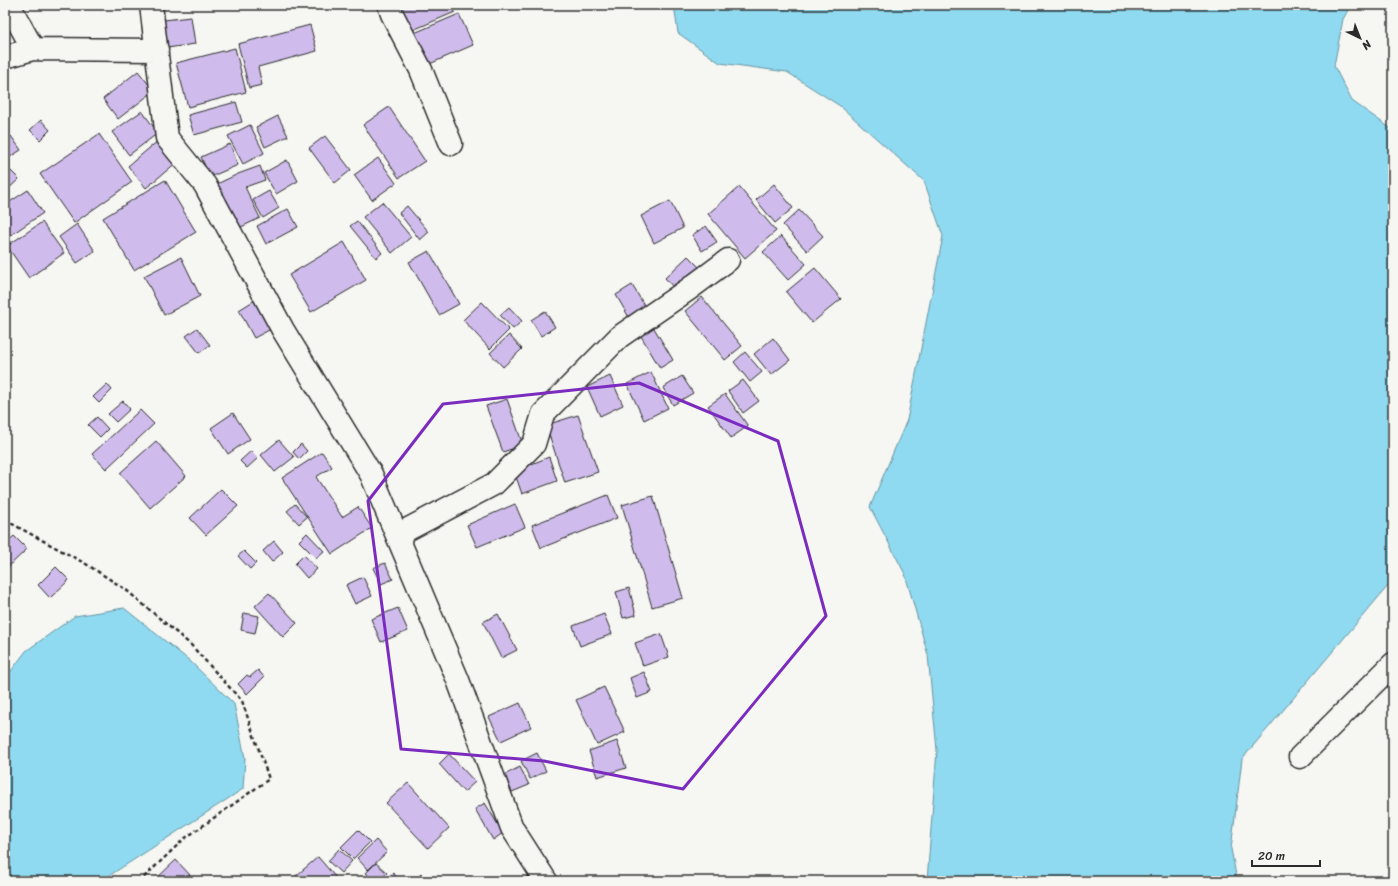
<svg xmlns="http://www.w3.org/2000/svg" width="1398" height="886" viewBox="0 0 1398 886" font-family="Sriracha,sans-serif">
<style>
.water{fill:#8fdaf0;stroke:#6794a1}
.building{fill:#cfbcec;stroke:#2b2b2b}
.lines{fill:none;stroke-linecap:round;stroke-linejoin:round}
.minor-casing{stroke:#2b2b2b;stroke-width:25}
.path{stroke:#2b2b2b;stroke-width:2.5;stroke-dasharray:4 3;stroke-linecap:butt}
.minor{stroke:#f6f6f2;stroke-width:22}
.marked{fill:none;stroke:#7b2cbf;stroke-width:3;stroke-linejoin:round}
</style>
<rect width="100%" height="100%" fill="#f6f6f2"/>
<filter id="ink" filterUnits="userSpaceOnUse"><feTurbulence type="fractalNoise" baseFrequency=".025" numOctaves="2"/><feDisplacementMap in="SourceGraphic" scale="8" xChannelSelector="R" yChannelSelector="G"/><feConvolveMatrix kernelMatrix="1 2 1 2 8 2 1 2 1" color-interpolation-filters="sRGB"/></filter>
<g filter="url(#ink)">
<!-- water -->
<path class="water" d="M674,5H1351L1343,19L1334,66L1352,101L1393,130V580L1242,759L1231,849L1237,881H927L937,750L928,655L905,574L870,507L907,420L943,236L924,181L840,106L787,72L720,63L678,33Z
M124,608L190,661L234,704L245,758L243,789L101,881H5V679L26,651L75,616Z"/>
<!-- building -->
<path class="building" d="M394,5H452L455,12L406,33Z
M459,14L473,45L425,66L412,34Z
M191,17L195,44L167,48L164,20Z
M310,25L317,51L258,67L262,85L249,88L238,44Z
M235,48L246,92L188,107L176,63Z
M138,71L154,91L118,119L103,99Z
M236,102L242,122L194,135L188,115Z
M389,107L425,161L399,178L363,125Z
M142,111L158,133L129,155L112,132Z
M278,116L288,136L265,147L256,127Z
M41,120L50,130L40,140L30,130Z
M250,125L264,153L243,164L228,136Z
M99,134L132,182L74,223L40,174Z
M11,136L21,150L5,160V140Z
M325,136L351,170L335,183L309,148Z
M159,140L177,162L146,188L128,166Z
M230,144L238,165L210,177L201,157Z
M378,158L396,183L372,200L354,175Z
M287,160L298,181L276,194L264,173Z
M260,166L265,180L245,187L260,218L239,228L217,184L238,174Z
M7,167L19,179L5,192V169Z
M165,180L196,232L134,270L103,218Z
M774,184L793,208L775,223L756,200Z
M739,187L776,231L745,258L708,214Z
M28,190L43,213L5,239V205Z
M269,191L279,208L263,218L253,200Z
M670,201L683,228L654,243L641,216Z
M382,202L411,237L392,253L363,217Z
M407,206L429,232L420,240L399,213Z
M288,209L298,227L266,244L257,226Z
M799,210L823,236L807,251L783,225Z
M357,221L382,253L376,258L350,226Z
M42,222L64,253L29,278L7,246Z
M77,224L95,251L77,263L59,237Z
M706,226L717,242L702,251L692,235Z
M781,236L806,264L788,280L763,252Z
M344,242L366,280L311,312L289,275Z
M429,251L459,304L439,315L409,262Z
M688,256L699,267L675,289L665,278Z
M181,257L200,296L164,315L144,276Z
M815,268L841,299L812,323L786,292Z
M632,285L646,308L630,319L616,295Z
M702,297L742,346L725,360L685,311Z
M255,300L271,329L254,338L239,310Z
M482,302L509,330L490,349L463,320Z
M509,307L522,321L513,329L500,315Z
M545,311L555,327L541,336L531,320Z
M651,323L673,360L660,368L638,331Z
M197,328L210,345L199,353L186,336Z
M509,335L522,349L503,367L490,353Z
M773,338L790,360L771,375L754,354Z
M745,352L762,372L750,382L734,362Z
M651,372L668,408L644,420L627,384Z
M610,376L623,405L600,416L587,387Z
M682,376L693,393L673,405L663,388Z
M743,380L759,401L743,413L728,391Z
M107,384L112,390L99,403L93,397Z
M725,394L748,426L731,438L708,406Z
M507,399L523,445L503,452L486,406Z
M123,401L130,409L116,422L108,414Z
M140,410L154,424L106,469L92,454Z
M233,413L250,439L228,454L211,428Z
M578,415L598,472L565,483L546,425Z
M97,417L108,429L100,437L88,425Z
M279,440L294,457L275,472L261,455Z
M156,441L186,476L150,508L120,473Z
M301,444L307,451L299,459L293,452Z
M251,451L258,458L247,468L240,461Z
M322,452L332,467L316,477L342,517L358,507L372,528L332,554L282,478Z
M549,457L557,481L522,494L514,471Z
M221,489L238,506L206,535L190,518Z
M608,495L617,518L541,548L532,525Z
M653,496L683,598L652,607L622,505Z
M295,504L307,517L299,524L287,511Z
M515,504L525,527L477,547L467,525Z
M307,533L324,551L316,558L299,541Z
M14,536L27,549L7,568L5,565V544Z
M274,541L283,552L272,562L263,551Z
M244,551L256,563L250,569L238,556Z
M304,555L317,569L307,578L295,564Z
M385,563L393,579L381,584L373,568Z
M56,567L69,580L50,598L38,585Z
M363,577L372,596L355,604L346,585Z
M629,588L636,615L623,618L616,592Z
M269,593L297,623L283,637L255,606Z
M398,608L408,631L381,642L371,619Z
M244,613L259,616L255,633L241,630Z
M498,614L517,650L501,658L483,622Z
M604,614L612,634L580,646L573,626Z
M661,634L669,657L643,666L635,643Z
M258,670L264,677L247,694L238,684L247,675L250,677Z
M644,672L652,692L637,698L630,678Z
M604,687L625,732L597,745L576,700Z
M520,703L531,727L501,741L489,717Z
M617,741L626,768L597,777L589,751Z
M537,753L546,771L530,779L521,761Z
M449,754L475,782L464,792L439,764Z
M520,767L529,785L512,792L504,775Z
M408,783L449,828L428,848L386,803Z
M485,803L503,833L493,840L475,809Z
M358,830L370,842L353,859L341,847Z
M376,840L387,852L368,870L357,858Z
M339,849L352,861L341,873L328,861Z
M318,857L337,879L335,881H290Z
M176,860L190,875L184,881H154Z
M376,863L387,873L379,881H373L366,873Z
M393,873L400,881H383Z
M421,874L428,881H414Z
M528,876L532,881H520Z
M211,877L217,881H209Z"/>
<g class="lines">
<defs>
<path id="minor" d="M9,5L33,49
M151,5L167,138L205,185L283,330L371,474L458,680L512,828L546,881
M389,5L392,14L421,70L451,144
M5,57L33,49L157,50
M397,535L494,484L534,444L543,414L619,337L689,289L728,260
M1300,757L1393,664"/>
</defs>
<!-- minor casing -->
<use href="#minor" class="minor-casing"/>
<!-- path -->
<path class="path" d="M5,520L86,564L125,589L191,645L242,701L269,779L184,839L140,881"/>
<!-- minor -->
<use href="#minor" class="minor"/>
</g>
</g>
<!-- marked area -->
<path class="marked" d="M639,383L778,441L826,616L683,789L544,761L401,749L368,501L443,404Z"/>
<!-- margin -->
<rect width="1398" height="886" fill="none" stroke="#f6f6f2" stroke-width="20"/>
<rect x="10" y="10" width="1378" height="866" fill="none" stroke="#2b2b2b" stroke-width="1.5" filter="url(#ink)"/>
<!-- north arrow -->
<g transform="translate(1360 38) rotate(137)" stroke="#f6f6f2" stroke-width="3" paint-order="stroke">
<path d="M0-3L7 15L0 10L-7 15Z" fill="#2b2b2b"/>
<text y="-6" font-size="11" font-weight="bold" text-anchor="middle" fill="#2b2b2b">N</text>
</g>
<!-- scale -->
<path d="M1252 860v6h68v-6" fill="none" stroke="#2b2b2b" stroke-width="2"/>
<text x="1258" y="860" font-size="12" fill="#2b2b2b" stroke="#f6f6f2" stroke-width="3" paint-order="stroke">20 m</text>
</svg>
